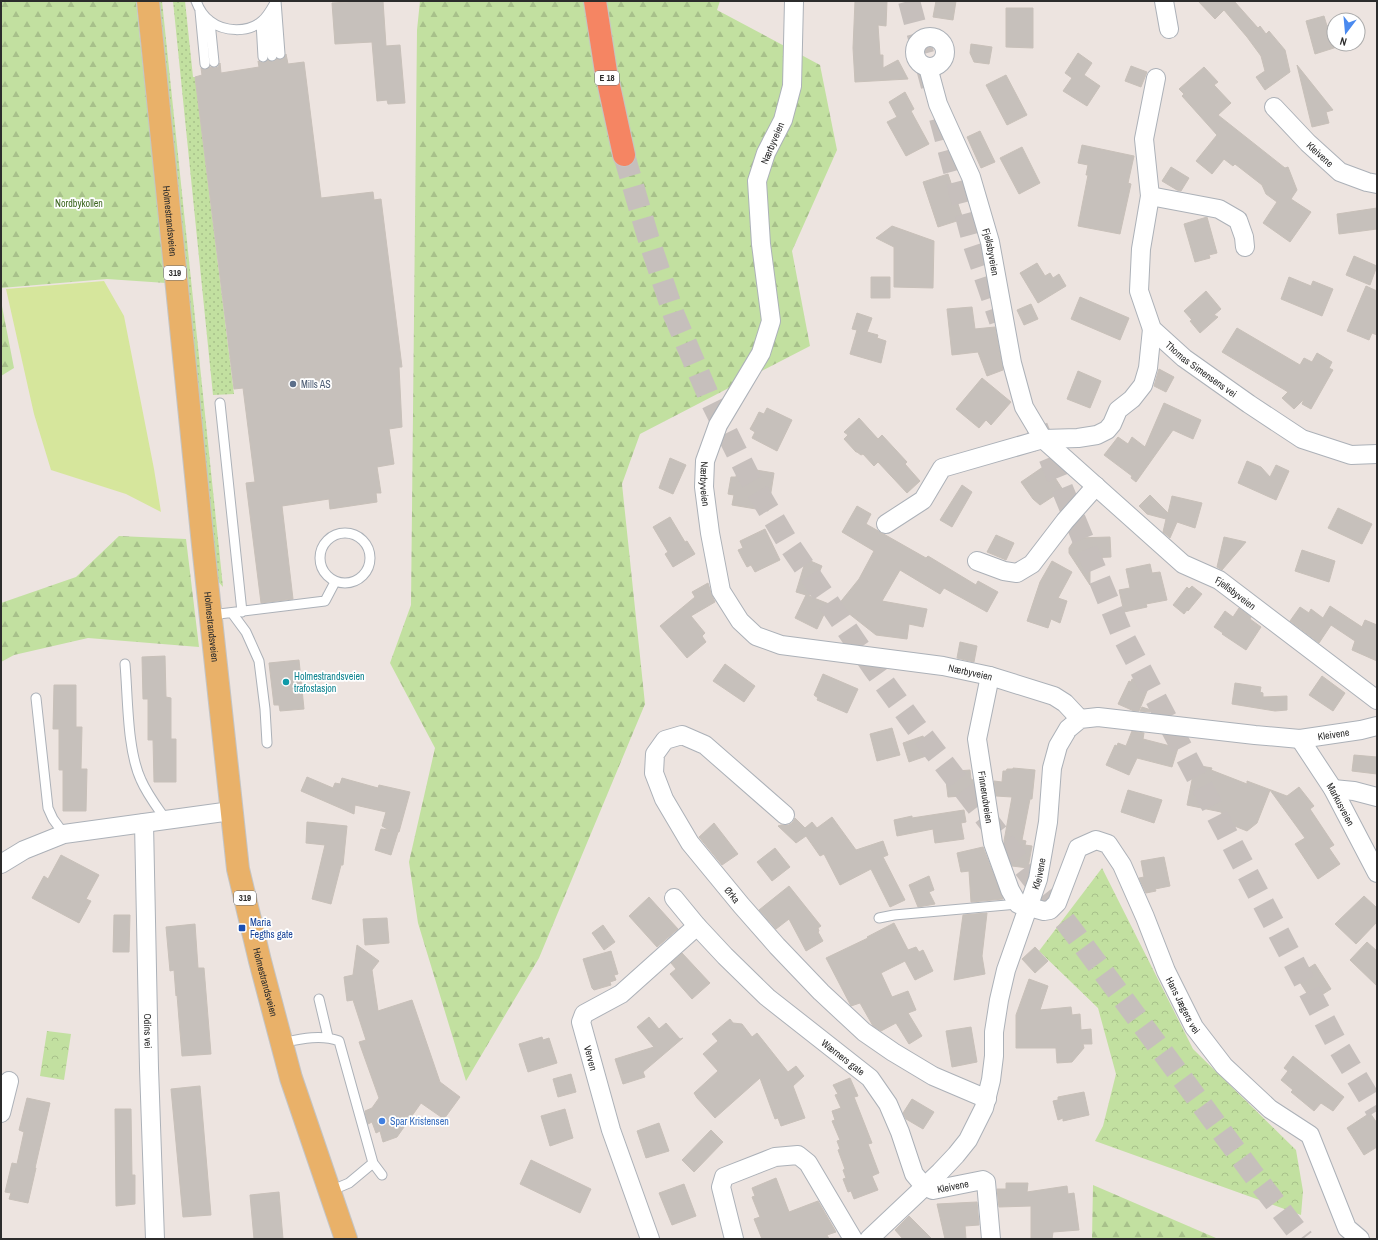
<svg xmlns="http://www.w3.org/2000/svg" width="1378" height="1240" viewBox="0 0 1378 1240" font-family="'Archivo Narrow',sans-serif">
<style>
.grass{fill:url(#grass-dots)}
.forest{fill:url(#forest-firs)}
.park{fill:url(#park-crowns)}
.pitch{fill:#d6e69c}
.building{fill:#c6c0bb;stroke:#c8c0b9}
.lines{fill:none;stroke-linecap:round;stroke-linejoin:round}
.motorway-tunnel{stroke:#c6bfbc;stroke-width:22;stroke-dasharray:22 11;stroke-linecap:butt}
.service-casing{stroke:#acb1b8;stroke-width:11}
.minor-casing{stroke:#acb1b8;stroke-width:20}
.primary-casing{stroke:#c4c4c4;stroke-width:24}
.motorway-casing{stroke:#c4c4c4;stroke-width:24}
.service{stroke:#fff;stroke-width:9}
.minor{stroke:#fff;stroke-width:18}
.primary{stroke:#e9b169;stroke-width:22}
.motorway{stroke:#f58563;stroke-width:22}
.service-dot{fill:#5c6f8a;stroke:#fff;stroke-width:1.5}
.culture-dot{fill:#0f9aa8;stroke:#fff;stroke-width:1.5}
.transit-dot{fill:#1a4fb4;stroke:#fff;stroke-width:1.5}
.shop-dot{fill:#3f7fe0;stroke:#fff;stroke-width:1.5}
.labels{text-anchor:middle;stroke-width:3.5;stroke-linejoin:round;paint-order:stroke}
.shield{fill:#fff;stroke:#6b6b6b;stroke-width:1}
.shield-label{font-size:9px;font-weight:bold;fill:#2c2c2c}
.street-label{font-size:10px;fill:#2c2c2c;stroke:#fff}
.park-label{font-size:10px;fill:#3c661f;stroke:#fff}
.service-label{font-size:10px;fill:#4e5e75;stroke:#fff;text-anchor:start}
.culture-label{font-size:10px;fill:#0d838f;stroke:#fff;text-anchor:start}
.transit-label{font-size:10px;fill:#164399;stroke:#fff;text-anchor:start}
.shop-label{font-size:10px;fill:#366cbe;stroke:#fff;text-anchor:start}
</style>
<defs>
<pattern id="grass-dots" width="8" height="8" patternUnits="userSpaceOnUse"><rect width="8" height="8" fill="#c2e0a0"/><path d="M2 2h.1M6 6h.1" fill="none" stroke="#a7c08a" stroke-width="1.8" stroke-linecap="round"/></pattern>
<pattern id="forest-firs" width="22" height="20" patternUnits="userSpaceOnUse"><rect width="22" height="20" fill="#c2e0a0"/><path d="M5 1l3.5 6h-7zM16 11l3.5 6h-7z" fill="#a7c08a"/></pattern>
<pattern id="park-crowns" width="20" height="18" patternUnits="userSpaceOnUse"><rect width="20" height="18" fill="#c2e0a0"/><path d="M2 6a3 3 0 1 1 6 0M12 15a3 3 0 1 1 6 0" fill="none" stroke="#a7c08a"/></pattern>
</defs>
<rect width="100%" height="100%" fill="#ede4e0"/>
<!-- grass -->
<path class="grass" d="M156,1H162L223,587L216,579Z
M173,1H185L193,77H195L234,394L213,395Z"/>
<!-- forest -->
<path class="forest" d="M1,1H136L166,283L107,279L1,288Z
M420,1H720L717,10L820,65L837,150L792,251L810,346L640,434L622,484L645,704L539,958L466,1081L418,923L409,862L435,748L390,663L411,605L417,30Z
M1,301L14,368L1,376Z
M119,536L186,539L199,647L88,638L14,655L1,662V603L76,577Z
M1093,1185L1216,1238L1218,1239H1092Z"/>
<!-- park -->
<path class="park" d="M1102,868L1193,1049L1296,1150L1303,1191L1301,1215L1095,1141L1103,1126L1116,1074L1098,1008L1039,951Z
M47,1031L71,1034L64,1080L40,1076Z"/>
<!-- pitch -->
<path class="pitch" d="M104,281L124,316L154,469L161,512L126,494L51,470L34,414L6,289Z"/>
<!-- building -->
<path class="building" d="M366,1H383L386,46L400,45L405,103L388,104L387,100L377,101L372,42L335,44L332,3Z
M855,1H887L886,26L878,25L880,55H883V68L898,60L908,79L855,82L853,48Z
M936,1H956L953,20L933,17Z
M1198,1H1234L1258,28L1260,26L1266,34L1269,31L1285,50L1290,72L1265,90L1256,77L1265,71L1261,56L1247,37L1224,10L1215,19Z
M1006,8H1033V48L1006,47Z
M1324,16L1327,26L1331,25L1334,35V44H1337V47L1315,54L1306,21Z
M971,44L992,47L989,64L974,62L970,53Z
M1078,53L1092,63L1084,75L1100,86L1087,106L1063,91L1072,78L1065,73Z
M286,54L288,64L304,62L321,198L373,192L374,200L381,199L402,367H399L402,427L389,429L394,464L377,467L381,493H376L377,502L330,509L329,499L282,506L293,599L261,603L246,483L255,482L243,388L234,389L195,77L202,75L201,68L205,70L210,67L215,68L218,67L220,63L221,73L259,67L258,61L263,63L268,60L273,62L277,59H283Z
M1297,65L1333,110L1326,112L1329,123L1312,127Z
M1131,66L1147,72L1141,87L1125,81Z
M1204,67L1218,82L1214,85L1231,103L1218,115L1285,168L1288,167L1297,190L1291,199L1311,212L1290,242L1263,223L1277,202L1266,194L1262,185L1235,164L1233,166L1224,159L1212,174L1196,161L1217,135L1182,96L1184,94L1179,89Z
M1006,75L1027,115L1007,125L986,85Z
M905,92L914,109L911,111L929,144L906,156L887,122L897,117L889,102Z
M980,131L995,162L981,168L967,137Z
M1082,145L1134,156L1128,183L1131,184L1120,234L1078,226L1088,175H1086L1088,165L1078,163Z
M1022,147L1040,183L1019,194L1000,158Z
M1171,167L1189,178L1181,191L1177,190L1162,181Z
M948,174L963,219L938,227L923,182Z
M1377,208V229L1339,234L1337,214Z
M1207,217L1217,253L1209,255L1210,258L1195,262L1184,224Z
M892,226L934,241L933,288L894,287V247L876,238Z
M1354,256L1377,266L1370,285L1346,275Z
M1037,263L1045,276L1050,273L1053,278L1059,274L1066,286L1038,303L1020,273Z
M871,277H890V298H871Z
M1289,277L1311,286L1313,281L1333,289L1322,316L1281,299Z
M1366,286L1377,291V335L1372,333L1369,340L1347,331Z
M1206,291L1221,309L1214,315L1218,317L1200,333L1190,321L1192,320L1184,311Z
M1080,297L1129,318L1120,340L1071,319Z
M1031,304L1038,319L1024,325L1017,310Z
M972,307L975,329L995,327L1003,370L987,376L978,352L952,355L947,309Z
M857,313L872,318L867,332L878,335L877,338L886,341L881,363L850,354L857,330L852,329Z
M1237,328L1300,365L1304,358L1312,362L1317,353L1332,362L1329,368L1333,370L1311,409L1302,404L1304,399L1294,409L1282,398L1288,392L1222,352Z
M1159,369L1174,377L1166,392L1154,386Z
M1078,371L1101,381L1090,408L1067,399Z
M982,378L1011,402L991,425L986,420L979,428L956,409Z
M1164,403L1201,420L1193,439L1173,430L1136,482L1131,478L1132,476L1104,455L1118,437L1128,444L1132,437L1145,447Z
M767,408L792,420L777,451L752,438L755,432L750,429L755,420L759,412L764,414Z
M859,418L878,439L882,435L907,462L905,464L920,481L907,493L878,462L874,466L863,454L861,455L857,452H856L844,439L848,435L844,432Z
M670,458L686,465L673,494L659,488Z
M1247,461L1261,467L1270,477L1276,465L1289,471L1276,500L1238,483Z
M738,467L774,473L768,511L732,505L734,495L728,494L731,477H736Z
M1043,467L1047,473L1050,470L1063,490L1040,505L1033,499L1021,482Z
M962,485L972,492L952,527L940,520Z
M1150,495L1168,513L1172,496L1202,503L1195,528L1177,522L1170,538L1163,532L1166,519L1147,514L1139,506Z
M857,506L871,514L866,524L926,558L928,556L976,585L978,581L998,592L987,612L944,588L940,594L900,570L882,601L927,609L923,627L909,624L907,639L876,635L838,605L859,579L874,551L842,532Z
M1338,508L1372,524L1362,544L1328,528Z
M670,517L685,542L687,541L695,554L673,567L665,554L668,552L653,527Z
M765,529L780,560L755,572L751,565L747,567L742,558L738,550L743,548L740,541Z
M996,535L1014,543L1006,560L987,552Z
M1110,537L1111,557L1090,558V585L1069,553V548L1076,538Z
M1224,537L1246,542L1222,570L1217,567Z
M1302,550L1335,561L1329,582L1295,571Z
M806,559L822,566L809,596L829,604L817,629L795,618L806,595L796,592Z
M1052,561L1072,572L1058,598L1067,601L1060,623L1051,619L1048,628L1027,621L1040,582Z
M1150,564L1152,573L1160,572L1167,600L1146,604L1147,607L1124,612L1119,590L1130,588L1126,569Z
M708,583L711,593L715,602L691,616L705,633L702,636L706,642L687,658L660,626L695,597L692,592Z
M1192,586L1202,594L1188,611L1187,610L1184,614L1173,605L1187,587L1189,589Z
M1330,606L1362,627L1365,620L1377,625V661L1352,650L1355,641L1331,625L1319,643L1290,621L1300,607L1309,613L1311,609L1323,618Z
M1239,608L1251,617L1250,619L1261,627L1246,650L1222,634L1223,633L1214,627L1225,611L1233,617Z
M960,642L977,646L974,662L957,658Z
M165,656L166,697L171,698V739H176V782H154L153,740H148V699H143L142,657Z
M299,660L304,709L280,711L279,705H274L269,663Z
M725,664L755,686L744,702L713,681Z
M823,674L858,689L847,713L817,700L818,698L814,695Z
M1322,676L1345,693L1333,711L1309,695Z
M1132,679L1149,686L1139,711H1134L1118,704L1129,681L1131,682Z
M1235,683L1261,687L1260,692L1263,693V697L1287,696V710L1275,711L1232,704Z
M54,685H76V727H82L81,769H87L86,811H63V770H59V729H53Z
M1142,707L1151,710L1150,712L1140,711Z
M892,728L900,755L877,761L870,734Z
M1132,731L1144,733L1143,739L1178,748L1172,767L1137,758L1129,775L1106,765L1115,745L1117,746L1118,743L1126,746Z
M923,736L929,755L909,762L903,743Z
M1354,755L1377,757V774L1352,771Z
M1195,765L1212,768L1211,770L1247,784V781L1287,796L1299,787L1314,806L1310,809L1334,845L1329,848L1340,864L1318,879L1295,844L1305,838L1270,790L1257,823L1247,831L1227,823L1221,812L1187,805Z
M1013,768L1035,770L1032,799H1030L1022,840L1026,841L1025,845L1032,846L1028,868L1012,866L1004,841L1012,797L996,796L994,781L1002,782L1003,771H1006L1007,769H1013Z
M970,770L971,779L973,780L975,795L948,797L945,772Z
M307,777L333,788L335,783L340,784L342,778L378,788L379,785L410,792L399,832H398L391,855L375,850L381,829L389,830L382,826L386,812L355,805L354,814L301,791Z
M1128,790L1162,800L1154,823L1121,812Z
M964,810L966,822L961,823L964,839L935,843L933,829L897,836L894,820L912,816V818Z
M832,817L856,850L883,841L888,855L883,857L905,900L890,907L871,869L840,885L824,854L820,856L806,836L796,843L778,826L781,825H789L793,822L795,818L805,828L812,822L817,828Z
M307,822L347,826L343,865H341L331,904L312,899L325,845L306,843Z
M714,823L738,854L722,865L699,837Z
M983,847L1003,899L971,902L969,871L961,872L957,853Z
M775,848L790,867L772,881L757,862Z
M61,855L99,875L86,899L91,901L79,923L32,898L44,876L48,879Z
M1164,857L1170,886L1155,889L1156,891L1146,893L1139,878L1144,877L1141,861Z
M929,876L934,890L929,892L935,904L918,907L909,885Z
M789,886L821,926L818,928L819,931L818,932L823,941L806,951L789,919L776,929L759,910Z
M1364,896L1377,908V922L1356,944L1335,924Z
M649,897L678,929L657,947L629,916Z
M987,913L982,956L985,974L954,980L963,915Z
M114,915H130L129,952H113Z
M387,918L389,943L365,945L363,919Z
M894,923L908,950L916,947L919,952L923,950L933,971L915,980L905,961L881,973L892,997L908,991L916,1010L908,1013L922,1036L909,1044L896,1023L881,1031L873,1026L860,1003L851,1006L826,958L868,938L867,937Z
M195,924L198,968H204L211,1054L182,1056L177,995L176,996L174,970L170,971L166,927Z
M603,925L615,942L604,950L592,933Z
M1367,942L1377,951V986L1350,960Z
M357,945L379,961L372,970L378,1011L412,1000L440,1082L460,1097L444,1119L421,1103L397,1137L383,1142L380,1131L376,1133L372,1122L368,1124L366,1117L365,1111L372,1108L379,1098L359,1042L366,1040L353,1000L347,1001L344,977L353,975Z
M1035,947L1048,961L1035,973L1022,959Z
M611,951L618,974L614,975L616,980L610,982L611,985L594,990L592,988L583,959Z
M682,953L710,983L692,999L670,974L676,969L671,963Z
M1315,964L1331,989L1312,1001L1296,976Z
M1029,979L1048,986L1040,1010L1071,1007L1072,1015L1080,1014L1081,1030L1091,1029L1092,1044H1083L1084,1048L1072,1062L1057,1063L1056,1048H1016V1015Z
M649,1017L659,1029L666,1023L680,1039L683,1038L643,1072L645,1077L623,1084L615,1059L654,1047L637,1027Z
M730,1019L733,1023L742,1024L752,1037L757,1033L788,1072L796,1066L804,1076L793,1086L805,1118L781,1126L778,1118L775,1119L760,1078L715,1118L697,1098L694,1093L718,1071L703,1054L718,1041L712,1034Z
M971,1027L977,1062L952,1067L946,1031Z
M542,1037L543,1040L549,1038L557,1063L528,1072L519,1044Z
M1293,1056L1344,1097L1333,1111L1321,1103L1314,1111L1291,1092L1293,1090L1281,1080L1288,1071L1284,1068Z
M571,1074L576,1092L558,1097L553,1079Z
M850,1078L858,1096L854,1097L872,1143L868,1144L879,1173L872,1176L878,1190L854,1199L851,1191L848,1192L843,1179L846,1178L843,1170L845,1169L838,1150L840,1149L837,1141L840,1140L832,1121L835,1120L832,1111L841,1108L835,1095L838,1094L833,1085Z
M200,1086L211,1215L183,1217L171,1089Z
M1084,1092L1089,1115L1063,1121V1118L1058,1120L1053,1101L1058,1100V1097Z
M27,1098L50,1103L35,1168H36L28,1203L9,1199L11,1193L5,1192L12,1163L17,1164L24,1132L19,1130Z
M912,1099L934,1112L923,1129L906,1119L903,1113Z
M115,1109H131L132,1175H135V1204L116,1206Z
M565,1109L573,1138L550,1146L541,1116Z
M1370,1113L1377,1123V1147L1364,1155L1347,1128Z
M659,1123L669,1151L646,1158L637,1131Z
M711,1130L723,1142L694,1172L682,1160Z
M531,1160L591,1189L580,1213L520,1184Z
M776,1178L789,1212L818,1201L836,1232L827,1235L829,1239H762L754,1219L760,1217L752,1197L755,1196L752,1188Z
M1006,1183H1028L1027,1192L1067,1186L1068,1194L1074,1193L1079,1230L1053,1232L1052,1239H1031V1206L999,1207L997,1189H1006Z
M684,1184L696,1216L672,1225L659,1193Z
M279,1192L283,1239H254L250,1195Z
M977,1202L979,1225L965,1226L966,1239H945L937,1204Z
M909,1216L932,1239H903L895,1230Z"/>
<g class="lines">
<!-- motorway-tunnel -->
<path class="motorway-tunnel" d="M909,1L932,87
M940,118L973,242L1000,321
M624,155L648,237L674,315L709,397L748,475L788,543L874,669L919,731L1075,934L1253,1174L1303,1239
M1037,427L1121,632L1339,1048L1377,1111"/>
<defs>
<path id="service" d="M196,1C199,9 203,16 210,21C224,32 248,33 262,21C268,16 272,8 276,1
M276,1L280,54
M200,11L205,64
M269,14L272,56
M210,22L214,62
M261,22L263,57
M220,403L242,612
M320 558a25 25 0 1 1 50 0a25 25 0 1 1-50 0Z
M232,613L246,632L259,661L265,709L267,743
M211,615L325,601L335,582
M125,664C128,698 127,750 141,780C147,794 157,807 166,820
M36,698L48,808L53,819L64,834
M879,918L894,915L1018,904
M319,999L328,1037
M281,1043C300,1039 321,1034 339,1041L373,1163L349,1183L330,1191
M373,1163L382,1175"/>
<g id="minor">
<path id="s1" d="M794,1L792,86L783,120L766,153L757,181L761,244L771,321L761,353L718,425L705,461L704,487L710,533L721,591L740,621L756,636L781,645L943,666L990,676L1054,696L1065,703L1080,719"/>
<path d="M1164,1L1169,29"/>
<circle cx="930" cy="52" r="15"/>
<path id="s2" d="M928,67L938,104L971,177L990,242L1012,363L1024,407L1043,439L1183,564L1219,580L1377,700"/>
<path id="s3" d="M1156,78L1144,139L1150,196L1141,249L1139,291L1152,329L1184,358L1249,404L1302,439L1351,455L1377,454"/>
<path id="s4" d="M1274,107L1308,143L1340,172L1367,182L1377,184"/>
<path d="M1150,196L1219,209L1238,220L1244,237L1245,247"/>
<path d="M886,524L923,500L942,468L1043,439L1078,438L1097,435L1107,430L1112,424L1118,410L1132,399L1143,385L1148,368L1152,329"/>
<path d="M977,561L1004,571L1017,573L1032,564L1065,521L1096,486"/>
<path id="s5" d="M990,676L977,739L993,843L1010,890L1018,904L1044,911L1050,910L1057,903L1078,848L1096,840L1108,844L1122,865L1145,917L1166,971L1194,1027L1224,1066L1270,1109L1310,1135L1347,1228L1360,1239"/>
<path id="s6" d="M1300,739L1333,789L1377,873"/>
<path d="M1333,789L1354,791L1377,797"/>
<path id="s7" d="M785,815L705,745L682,735L665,740L655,754L654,773L664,799L690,843L741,905L777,946L821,992L864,1032L893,1052L933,1076L987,1099"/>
<path id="s8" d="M144,823L149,1068L155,1239"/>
<path d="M1,864L24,850L64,834L231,811"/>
<path id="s9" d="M674,898L697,926L725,956L767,997L870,1078L888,1104L900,1132L914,1174L924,1186"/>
<path d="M1,1113L9,1081"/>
<path id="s10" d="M924,1186L933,1190L983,1180L986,1182L991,1239"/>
<path d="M650,1239L611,1130L581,1022L584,1014L621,994L697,926"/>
<path d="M734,1239L721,1187L724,1177L775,1157L798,1155L808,1163L853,1239"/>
<path id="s11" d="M869,1239L940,1172L956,1155L968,1140L984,1108L991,1080L994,1056V1032L999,1000L1006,970L1038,879L1048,822L1052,768L1058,746L1068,729L1080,719L1098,717L1255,735L1300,739L1361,730L1377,726"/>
</g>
<g id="primary">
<path id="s12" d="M148,1L203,545L238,869L260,961L291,1078L346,1239"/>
</g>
<path id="motorway" d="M595,1L606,72L624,155"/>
</defs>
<!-- service casing -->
<use href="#service" class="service-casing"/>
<!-- minor casing -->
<use href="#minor" class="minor-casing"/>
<!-- primary casing -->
<use href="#primary" class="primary-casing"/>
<!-- motorway casing -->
<use href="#motorway" class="motorway-casing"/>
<!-- service -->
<use href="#service" class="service"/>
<!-- minor -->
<use href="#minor" class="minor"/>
<!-- primary -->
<use href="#primary" class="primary"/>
<!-- motorway -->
<use href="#motorway" class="motorway"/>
</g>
<!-- markers -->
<circle class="service-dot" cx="293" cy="384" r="4"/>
<circle class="culture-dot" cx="286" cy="682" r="4"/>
<rect class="transit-dot" x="238" y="924" width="8" height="8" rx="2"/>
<circle class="shop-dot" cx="382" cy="1121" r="4"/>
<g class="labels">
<!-- shield labels -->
<g class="shield">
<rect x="595" y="71" width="24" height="14" rx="3"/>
<rect x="164" y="266" width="22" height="14" rx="3"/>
<rect x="234" y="891" width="22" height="14" rx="3"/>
</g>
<g class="shield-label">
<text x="607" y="81">E 18</text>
<text x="175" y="276">319</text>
<text x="245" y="901">319</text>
</g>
<!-- street labels -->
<g class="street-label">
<text transform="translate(772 143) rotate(-67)" y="4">Nærbyveien</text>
<text dy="4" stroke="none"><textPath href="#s4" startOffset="66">Kleivene</textPath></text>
<text dy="4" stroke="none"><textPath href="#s12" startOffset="221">Holmestrandsveien</textPath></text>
<text dy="4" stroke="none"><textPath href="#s2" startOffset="196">Fjellsbyveien</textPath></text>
<text dy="4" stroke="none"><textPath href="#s3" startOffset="319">Thomas Simensens vei</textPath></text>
<text dy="4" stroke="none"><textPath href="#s1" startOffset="506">Nærbyveien</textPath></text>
<text dy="4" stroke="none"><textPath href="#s2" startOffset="640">Fjellsbyveien</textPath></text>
<text dy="4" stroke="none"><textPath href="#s12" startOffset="629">Holmestrandsveien</textPath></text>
<text dy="4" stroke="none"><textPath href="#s1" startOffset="890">Nærbyveien</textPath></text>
<text dy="4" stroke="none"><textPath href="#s11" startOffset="838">Kleivene</textPath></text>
<text dy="4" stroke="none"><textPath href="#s5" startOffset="123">Finnerudveien</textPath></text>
<text dy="4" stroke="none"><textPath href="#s6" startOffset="77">Markusveien</textPath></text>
<text dy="4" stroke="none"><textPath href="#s11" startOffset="418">Kleivene</textPath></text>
<text dy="4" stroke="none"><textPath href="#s7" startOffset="331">Ørka</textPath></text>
<text dy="4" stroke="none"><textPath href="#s12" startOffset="989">Holmestrandsveien</textPath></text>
<text dy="4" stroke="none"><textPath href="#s5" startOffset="548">Hans Jægers vei</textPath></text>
<text dy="4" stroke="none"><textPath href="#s8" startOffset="208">Odins vei</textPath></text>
<text dy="4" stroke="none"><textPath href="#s9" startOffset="233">Wærners gate</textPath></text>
<text transform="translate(591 1058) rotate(75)" y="4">Verven</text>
<text dy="4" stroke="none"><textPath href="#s10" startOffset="30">Kleivene</textPath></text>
</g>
<!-- park labels -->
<g class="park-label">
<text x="79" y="207">Nordbykollen</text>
</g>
<!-- service labels -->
<g class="service-label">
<text x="301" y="388">Mills AS</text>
</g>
<!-- culture labels -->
<g class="culture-label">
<text x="294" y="680">Holmestrandsveien<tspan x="294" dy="12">trafostasjon</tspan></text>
</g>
<!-- transit labels -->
<g class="transit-label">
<text x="250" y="926">Maria<tspan x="250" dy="12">Fegths gate</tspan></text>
</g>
<!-- shop labels -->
<g class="shop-label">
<text x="390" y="1125">Spar Kristensen</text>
</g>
</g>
<!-- border -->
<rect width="1378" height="1240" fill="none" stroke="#2c2c2c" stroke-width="4"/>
<!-- north arrow -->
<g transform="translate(1346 32) rotate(196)"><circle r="19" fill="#ffffff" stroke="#ababab"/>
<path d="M0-3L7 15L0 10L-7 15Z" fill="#4a8aef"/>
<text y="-6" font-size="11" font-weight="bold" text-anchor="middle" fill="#2c2c2c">N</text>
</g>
</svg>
